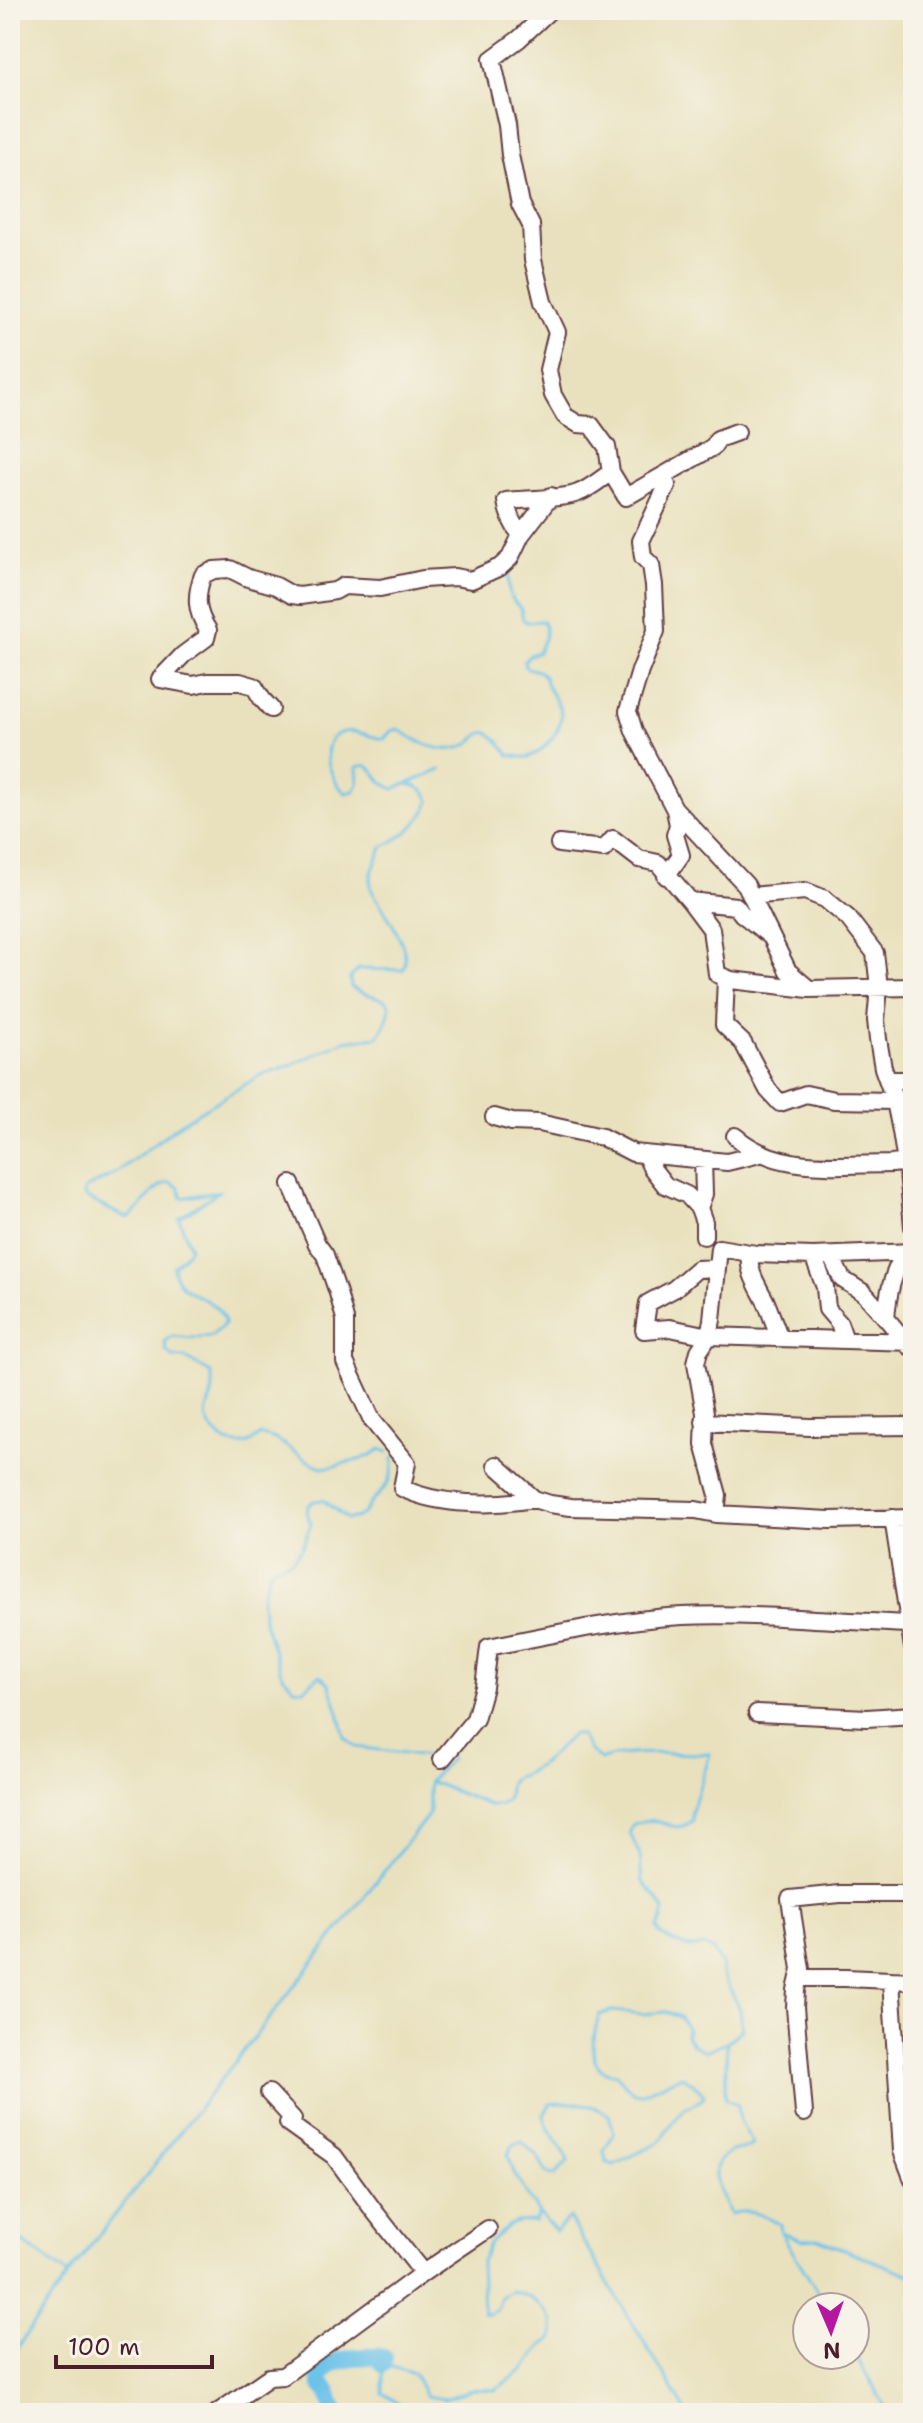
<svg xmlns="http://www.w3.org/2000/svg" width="923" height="2423" viewBox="0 0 923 2423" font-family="'Shantell Sans',sans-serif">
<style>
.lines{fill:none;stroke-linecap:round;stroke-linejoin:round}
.stream{stroke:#6cc3e9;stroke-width:3}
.river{stroke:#6cc3e9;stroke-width:18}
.minor-casing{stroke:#623c41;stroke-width:20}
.minor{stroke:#fff;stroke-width:16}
</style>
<rect width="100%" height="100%" fill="#f7f3e8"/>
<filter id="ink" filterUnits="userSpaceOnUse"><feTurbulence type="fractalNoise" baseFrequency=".0125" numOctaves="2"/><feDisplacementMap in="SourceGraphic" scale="16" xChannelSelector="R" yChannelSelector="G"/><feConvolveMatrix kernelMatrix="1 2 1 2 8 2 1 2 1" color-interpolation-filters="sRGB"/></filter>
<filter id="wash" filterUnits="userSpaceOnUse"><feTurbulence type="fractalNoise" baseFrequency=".006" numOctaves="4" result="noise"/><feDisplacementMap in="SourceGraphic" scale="32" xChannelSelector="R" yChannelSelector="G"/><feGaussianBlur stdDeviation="1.8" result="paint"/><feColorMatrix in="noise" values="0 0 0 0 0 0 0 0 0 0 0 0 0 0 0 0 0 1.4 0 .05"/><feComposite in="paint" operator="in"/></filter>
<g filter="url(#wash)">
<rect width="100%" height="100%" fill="#e9e1bd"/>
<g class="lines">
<!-- stream -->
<path class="stream" d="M388,1452L381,1449C370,1457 360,1460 346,1463C339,1465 329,1469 322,1467C299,1461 284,1437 260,1435C251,1444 244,1446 231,1443C224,1442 221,1438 216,1433C196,1415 213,1405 213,1386C213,1381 211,1377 211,1373L185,1358L173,1357L166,1350L165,1342L172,1336C191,1338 214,1343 225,1322C216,1292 177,1300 173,1267C179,1259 186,1256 190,1247L179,1218L220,1191L182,1198L179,1188L170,1182C152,1185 144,1208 128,1218C120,1215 87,1199 83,1195L85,1189L116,1173L184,1121L261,1075L292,1065L344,1041L378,1037C407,988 375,1004 351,987L350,978L359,969L403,970C414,951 383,909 372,891C367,875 377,863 382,847C402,838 421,823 430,801C426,790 418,786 407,784L441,770L394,789C390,787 386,785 382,782C374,774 371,761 357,767L358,784L354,791L346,793C331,783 316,742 340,733C354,728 370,737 384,739L391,731L398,729C415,740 432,751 453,749C484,746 478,710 509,755C515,756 521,758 528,757C543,753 562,730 561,714C560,703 552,696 547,686C545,680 546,678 542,674C538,669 531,670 525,667L524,661L530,655L538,652C544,640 548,633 543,621L526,622L523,619L521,609C509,598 507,591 509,574
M393,1458C394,1475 388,1486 376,1497C364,1508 367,1518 347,1519L323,1500L314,1501L308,1506L307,1514L311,1524C306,1536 302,1554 290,1561C285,1564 277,1565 271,1569L262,1597L263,1619L282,1675L294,1688L304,1689L320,1675L329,1684L338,1709L345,1737L356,1747L436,1757
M727,2043L725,2094L726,2099L738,2105L740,2121L753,2144C745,2151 738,2147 730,2152C702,2165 723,2196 730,2214C749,2208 763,2215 780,2224L781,2233L802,2240L818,2239L913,2276
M538,2212L556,2232L569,2218L687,2413
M10,2233L68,2275
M783,2236L827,2307
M855,2355L889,2413
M10,2358L68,2275L429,1814V1781
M376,2413H382
M398,2413L401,2410L398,2403L383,2393V2364L414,2374L426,2396L445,2399L471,2389L495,2390L524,2369L543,2345L553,2337C557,2312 533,2296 511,2291L501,2297L497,2310L488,2314L483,2313L481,2261L489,2244L507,2226L517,2222L535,2221L538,2212L514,2173L508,2154L513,2145L522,2142L537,2156L546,2172L554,2176L568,2161C562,2143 547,2133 544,2115L550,2104C574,2101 589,2102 609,2115L614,2133L604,2151L606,2162L614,2165L661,2141L669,2127L685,2108L701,2100L704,2095L694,2084L682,2076L640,2094L634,2093L616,2074C584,2072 593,2037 599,2015L612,2011L643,2014L666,2012L680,2017L687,2029L686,2036L693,2045L705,2051L727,2042L742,2029L740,2009L722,1974V1964L712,1950L703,1946L690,1948L674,1942L660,1934L657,1928L662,1919L664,1910L655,1896L642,1881L640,1856L630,1833L632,1825C661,1810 669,1838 692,1821V1811L710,1754C687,1754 618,1750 601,1760L589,1750L581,1736L573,1734C556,1750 538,1772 515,1777L510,1783L507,1800L500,1805H489L429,1781L451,1759"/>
<!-- river -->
<path class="river" d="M335,2413L329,2393L322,2385L320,2377C324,2371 328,2366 335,2363C345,2358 373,2355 384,2358L383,2364"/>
</g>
</g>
<g filter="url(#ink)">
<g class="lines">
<defs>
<path id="minor" d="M550,10L519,39L492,59L507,125L510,155L520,204L531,225L533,260L543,302L557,332L548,370L553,395L565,416L578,424L591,425L607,447L611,472C601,479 589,489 578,493C565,499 523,499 506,501C508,514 512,525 521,535L551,496
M611,472L626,497L713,447L718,439L737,432
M660,478L667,485L666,488L641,541L643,557L651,565L654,585L656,631L640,671L628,711L634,731L674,808L746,885L788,971L809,989
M271,709L262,699L254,686L240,682H207L193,685L160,679L183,655L206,638L208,630C196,612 195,596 203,575L214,570L230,569L248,578L276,586L292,595L300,596L335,591L344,586L380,588L423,579L455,577L471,580L500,567L510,558L521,535
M559,844L604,849L613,839L639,859L658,863L690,901L736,906L742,914L770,936
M666,876L681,855L675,835L678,825L675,810
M751,896L805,891L825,899L848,918L875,953L879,987L876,1020L878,1039L883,1068L895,1101L901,1131L909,1182L913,1227
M690,901L711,929L717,974L731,980L809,989L913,987
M726,978L724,1025L743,1043L768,1090L780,1103L806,1094L834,1100L895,1101
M889,1080H913
M494,1117L512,1122L539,1123L602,1137L633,1153L727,1162L760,1154
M735,1136C778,1174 838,1164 892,1164L906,1162
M645,1154L651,1167L665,1185L687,1195L699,1208
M703,1160L704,1194L699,1208L704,1222V1236
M291,1184L317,1244L325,1255L338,1293L345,1319V1362L372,1420L407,1463L402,1488C438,1506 495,1506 534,1499
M750,1253C747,1271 758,1286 766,1302C771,1314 775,1326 780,1338
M904,1254C892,1275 888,1294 886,1318L909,1346
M813,1256L825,1287L827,1309L839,1323L845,1340
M831,1256L842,1279L864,1293L886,1318
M716,1268L697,1269L674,1289L648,1303L644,1330L670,1328L709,1336L913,1342
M704,1422L810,1427L913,1426
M496,1465L534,1499L550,1504L571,1507L696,1510L716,1514L830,1520L913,1518
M716,1514L718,1495L704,1444L705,1413L696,1363L699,1351L709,1336L712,1320L719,1248L756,1254L813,1256L913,1252
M893,1518L913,1648
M757,1713L867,1718L913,1715
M442,1759L475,1719L484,1687L489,1647C553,1634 617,1620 682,1616C757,1613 834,1621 909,1624
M800,1978H845L913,1981
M891,1980L902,2151L913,2180
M269,2093L293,2119L288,2123L334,2156L374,2211L423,2273
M804,2113L795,2007L796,1990L801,1969L790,1899L840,1894H913
M217,2413L269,2377L283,2376L423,2273L488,2229"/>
</defs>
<!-- minor casing -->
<use href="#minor" class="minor-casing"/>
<!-- minor -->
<use href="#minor" class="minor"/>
</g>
</g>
<!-- margin -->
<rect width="923" height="2423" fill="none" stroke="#f7f3e8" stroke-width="40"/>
<!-- north arrow -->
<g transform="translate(831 2331) rotate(178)"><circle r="38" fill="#f7f3e8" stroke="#b29e9c" stroke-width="2"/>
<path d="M0-6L14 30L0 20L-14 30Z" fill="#b5179e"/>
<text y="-12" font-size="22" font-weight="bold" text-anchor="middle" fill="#4a1f2b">N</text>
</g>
<!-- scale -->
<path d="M56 2355v12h156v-12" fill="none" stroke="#4a1f2b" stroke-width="4"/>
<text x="68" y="2355" font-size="24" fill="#4a1f2b" stroke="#f7f3e8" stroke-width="6" paint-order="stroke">100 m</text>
</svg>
